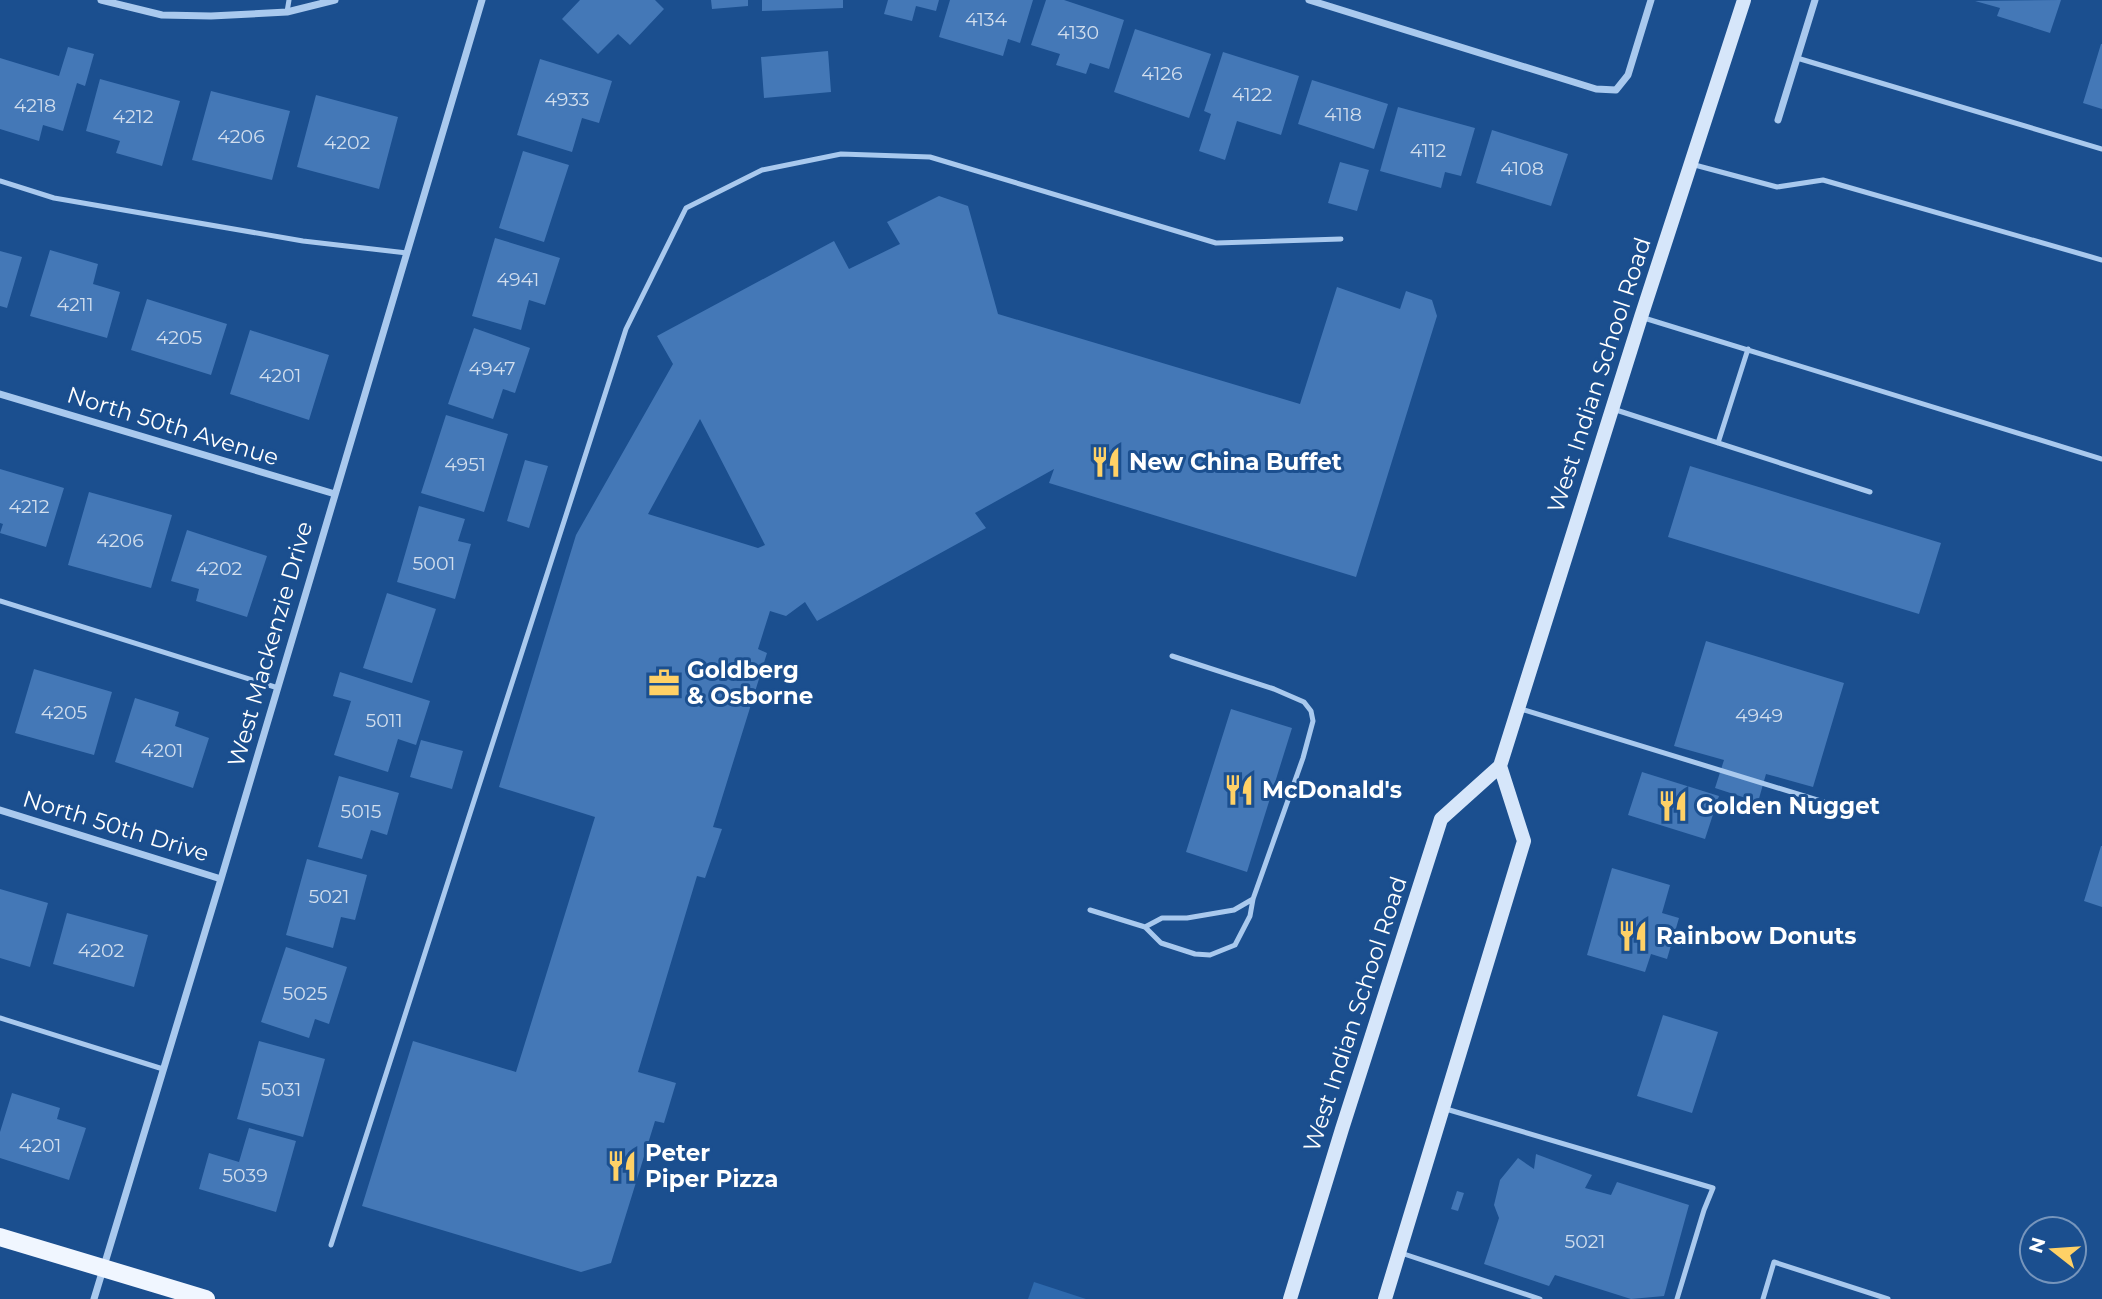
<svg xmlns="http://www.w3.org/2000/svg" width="2102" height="1299" viewBox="0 0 2102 1299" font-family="Montserrat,sans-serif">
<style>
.green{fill:#2e69ad}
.building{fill:#4478b7;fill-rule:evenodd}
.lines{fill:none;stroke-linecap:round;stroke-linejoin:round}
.service{stroke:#a9c9ee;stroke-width:5}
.minor{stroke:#a9c9ee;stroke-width:7}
.secondary{stroke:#d6e6fa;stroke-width:14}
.primary{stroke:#f0f6ff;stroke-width:18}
.labels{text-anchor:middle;stroke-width:6;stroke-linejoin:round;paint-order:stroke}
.number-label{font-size:19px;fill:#d0dded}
.street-label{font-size:23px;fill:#fff;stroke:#1b4f8f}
.poi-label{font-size:23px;font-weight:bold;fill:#fff;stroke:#1b4f8f;text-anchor:start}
</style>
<rect width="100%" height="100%" fill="#1b4f8f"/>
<!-- green -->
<path class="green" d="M1034,1282L1086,1299H1028Z"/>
<!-- building -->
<path class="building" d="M580,0H655L664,9L630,45L618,34L598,54L562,19Z
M711,0H748V6L712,9Z
M762,0H843V8L762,11Z
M888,0H939L936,11L916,6L912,21L884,14Z
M950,0H1033L1020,43L1008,39L1003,56L939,37Z
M1046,0H1064L1124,20L1109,69L1090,63L1086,74L1056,65L1060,54L1031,45Z
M2061,0L2050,33L1997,16L2000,8L1975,1Z
M1135,29L1211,54L1189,118L1114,92Z
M2101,44H2102V109L2083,103Z
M68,47L94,54L85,86L77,83L63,131L43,125L39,141L0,129V58L59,76Z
M828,51L831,92L764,98L761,57Z
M1223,52L1299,76L1281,135L1237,121L1225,160L1199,151L1211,114L1204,111Z
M540,59L612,81L599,123L582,118L572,152L517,135Z
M100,79L180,101L162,166L116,153L120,141L86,131Z
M1312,80L1388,104L1374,149L1298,124Z
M211,91L290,111L272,180L192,160Z
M316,95L398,117L379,189L297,167Z
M1398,107L1475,128L1461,176L1445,172L1441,188L1380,171Z
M1492,130L1568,154L1551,206L1476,183Z
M523,151L569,165L544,242L499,228Z
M1340,162L1369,170L1357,211L1328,203Z
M939,196L968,206L998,314L1300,404L1337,287L1400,309L1406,291L1432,300L1437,316L1356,577L1049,483L1054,469L975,513L986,528L817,621L805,602L786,616L770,611L758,649L767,653L713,827L722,829L705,878L697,876L638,1072L676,1083L664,1123L655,1121L611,1263L581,1272L362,1206L413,1041L516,1072L595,817L499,787L576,535L673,364L657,336L834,241L849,269L900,244L887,222ZM700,419L765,545L758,548L648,514Z
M495,238L560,258L545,305L529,300L521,330L472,316Z
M50,250L98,264L93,284L120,292L107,338L30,316Z
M0,251L22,257L7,308L0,306Z
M147,299L227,324L211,375L131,350Z
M474,328L530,348L515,393L503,389L493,419L448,404Z
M250,330L329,355L309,420L230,394Z
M446,415L508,434L484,512L421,493Z
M525,460L548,466L529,528L507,521Z
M1690,466L1941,543L1919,614L1668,537Z
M0,469L64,488L46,547L0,533L3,524L0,523Z
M89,492L172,515L151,588L68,565Z
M419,506L465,519L458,541L471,544L455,599L397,582Z
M187,530L267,556L247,617L196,601L199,589L171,581Z
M387,593L436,609L412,683L363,668Z
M1706,641L1844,683L1813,787L1766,774L1758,802L1715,788L1724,760L1674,746Z
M34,669L112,692L94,755L15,733Z
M340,672L430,701L416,745L398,739L388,772L334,755L351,701L333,696Z
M135,698L179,712L175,726L209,738L193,788L115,762Z
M1231,709L1292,728L1247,872L1186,852Z
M421,740L463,751L452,789L410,777Z
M1642,772L1719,796L1705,839L1628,815Z
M339,776L399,793L387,835L371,830L362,859L318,847Z
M2101,846H2102V907L2084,901Z
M307,859L367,875L355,920L341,917L333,948L286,935Z
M1612,868L1670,885L1662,913L1679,918L1667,959L1651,954L1645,972L1587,955Z
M0,889L48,903L30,967L0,958Z
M67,913L148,935L134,987L53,964Z
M286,947L347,967L329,1024L315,1019L309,1038L261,1022Z
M1663,1015L1718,1032L1692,1113L1637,1096Z
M259,1041L325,1059L303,1137L237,1119Z
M12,1093L60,1108L57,1119L86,1128L69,1180L0,1158V1132Z
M249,1128L296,1141L276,1212L199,1189L209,1153L239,1162Z
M1536,1154L1592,1175L1585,1188L1611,1195L1617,1182L1689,1205L1664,1296L1631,1299L1555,1275L1549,1286L1484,1264L1499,1218L1494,1205L1500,1180L1518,1158L1534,1169Z
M1457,1191L1464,1193L1458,1211L1451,1209Z"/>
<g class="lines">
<!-- service -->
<path class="service" d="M287,12L289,0
M1797,58L2102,149
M1691,164L1777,187L1823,180L2102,260
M0,181L54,198L303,241L407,253
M1644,318L2102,459
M1613,409L1870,492
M1718,443L1748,349
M0,601L278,688
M1521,709L1827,803
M1090,910L1145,927L1161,943L1195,954L1210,955L1235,945L1250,916L1253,899L1303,758L1313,721L1311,711L1304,702L1274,689L1172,656
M1145,927L1162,918H1187L1234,910L1253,899
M0,1018L163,1069
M1446,1109L1713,1188L1704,1210L1677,1299
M331,1245L626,329L686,208L762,170L841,154L930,157L1216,243L1341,239
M1401,1253L1540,1299
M1763,1299L1774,1262L1888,1299"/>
<!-- minor -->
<path class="minor" d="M101,0L162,15L211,16L287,12L335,0
M1309,0L1596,89L1616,90L1628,75L1651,0
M1778,120L1815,0
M0,394L335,494
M0,810L221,879
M94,1299L221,879L482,0"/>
<!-- secondary -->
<path class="secondary" d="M1290,1299L1342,1129L1441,819L1500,766L1641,317L1744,0
M1385,1299L1524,841L1500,766"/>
<!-- primary -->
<path class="primary" d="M0,1237L206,1299"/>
</g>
<!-- icons -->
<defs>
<symbol id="restaurant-bare" viewBox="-9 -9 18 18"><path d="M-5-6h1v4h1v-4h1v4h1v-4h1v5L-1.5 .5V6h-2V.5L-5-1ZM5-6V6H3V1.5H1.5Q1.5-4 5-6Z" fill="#ffd166" stroke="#1b4f8f" stroke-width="2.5" paint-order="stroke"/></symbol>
<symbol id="office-bare" viewBox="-9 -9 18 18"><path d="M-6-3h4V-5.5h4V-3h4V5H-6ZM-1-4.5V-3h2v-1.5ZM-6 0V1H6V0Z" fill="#ffd166" stroke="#1b4f8f" stroke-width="2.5" paint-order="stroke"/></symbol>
</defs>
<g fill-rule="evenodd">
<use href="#restaurant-bare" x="1084" y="440" width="44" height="44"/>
<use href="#office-bare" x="642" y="661" width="44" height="44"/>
<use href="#restaurant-bare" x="1217" y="768" width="44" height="44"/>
<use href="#restaurant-bare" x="1651" y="784" width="44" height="44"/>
<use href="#restaurant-bare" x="1611" y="914" width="44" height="44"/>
<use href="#restaurant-bare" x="600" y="1144" width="44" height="44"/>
</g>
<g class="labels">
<!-- number labels -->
<g class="number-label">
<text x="986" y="26">4134</text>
<text x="1078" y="39">4130</text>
<text x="1162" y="80">4126</text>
<text x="1252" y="101">4122</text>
<text x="567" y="106">4933</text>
<text x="35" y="112">4218</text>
<text x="1343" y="121">4118</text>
<text x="133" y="123">4212</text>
<text x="241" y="143">4206</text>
<text x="347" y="149">4202</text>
<text x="1428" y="157">4112</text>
<text x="1522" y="175">4108</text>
<text x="518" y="286">4941</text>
<text x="75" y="311">4211</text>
<text x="179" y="344">4205</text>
<text x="492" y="375">4947</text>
<text x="280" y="382">4201</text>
<text x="465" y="471">4951</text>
<text x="29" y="513">4212</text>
<text x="120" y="547">4206</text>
<text x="434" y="570">5001</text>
<text x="219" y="575">4202</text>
<text x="64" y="719">4205</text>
<text x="1759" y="722">4949</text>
<text x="384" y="727">5011</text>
<text x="162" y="757">4201</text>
<text x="361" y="818">5015</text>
<text x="329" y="903">5021</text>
<text x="101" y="957">4202</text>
<text x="305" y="1000">5025</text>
<text x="281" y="1096">5031</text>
<text x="40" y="1152">4201</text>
<text x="245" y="1182">5039</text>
<text x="1585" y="1248">5021</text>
</g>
<!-- street labels -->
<g class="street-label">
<text transform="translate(1599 375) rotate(-72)" y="8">West Indian School Road</text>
<text transform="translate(173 426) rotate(17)" y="8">North 50th Avenue</text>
<text transform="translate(270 644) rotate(-74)" y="8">West Mackenzie Drive</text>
<text transform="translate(116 826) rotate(17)" y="8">North 50th Drive</text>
<text transform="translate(1355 1014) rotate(-72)" y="8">West Indian School Road</text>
</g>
<!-- poi labels -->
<g class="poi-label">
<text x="1129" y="470">New China Buffet</text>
<text x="687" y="678">Goldberg<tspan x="687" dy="26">&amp; Osborne</tspan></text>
<text x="1262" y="798">McDonald's</text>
<text x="1696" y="814">Golden Nugget</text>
<text x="1656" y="944">Rainbow Donuts</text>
<text x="645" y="1161">Peter<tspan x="645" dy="26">Piper Pizza</tspan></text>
</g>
</g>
<!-- north arrow -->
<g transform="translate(2053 1250) rotate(287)"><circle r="33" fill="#1b4f8f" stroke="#7695bc" stroke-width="2"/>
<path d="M0-5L12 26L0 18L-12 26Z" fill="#ffd166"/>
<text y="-10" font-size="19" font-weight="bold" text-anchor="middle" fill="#ffffff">N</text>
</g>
</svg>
